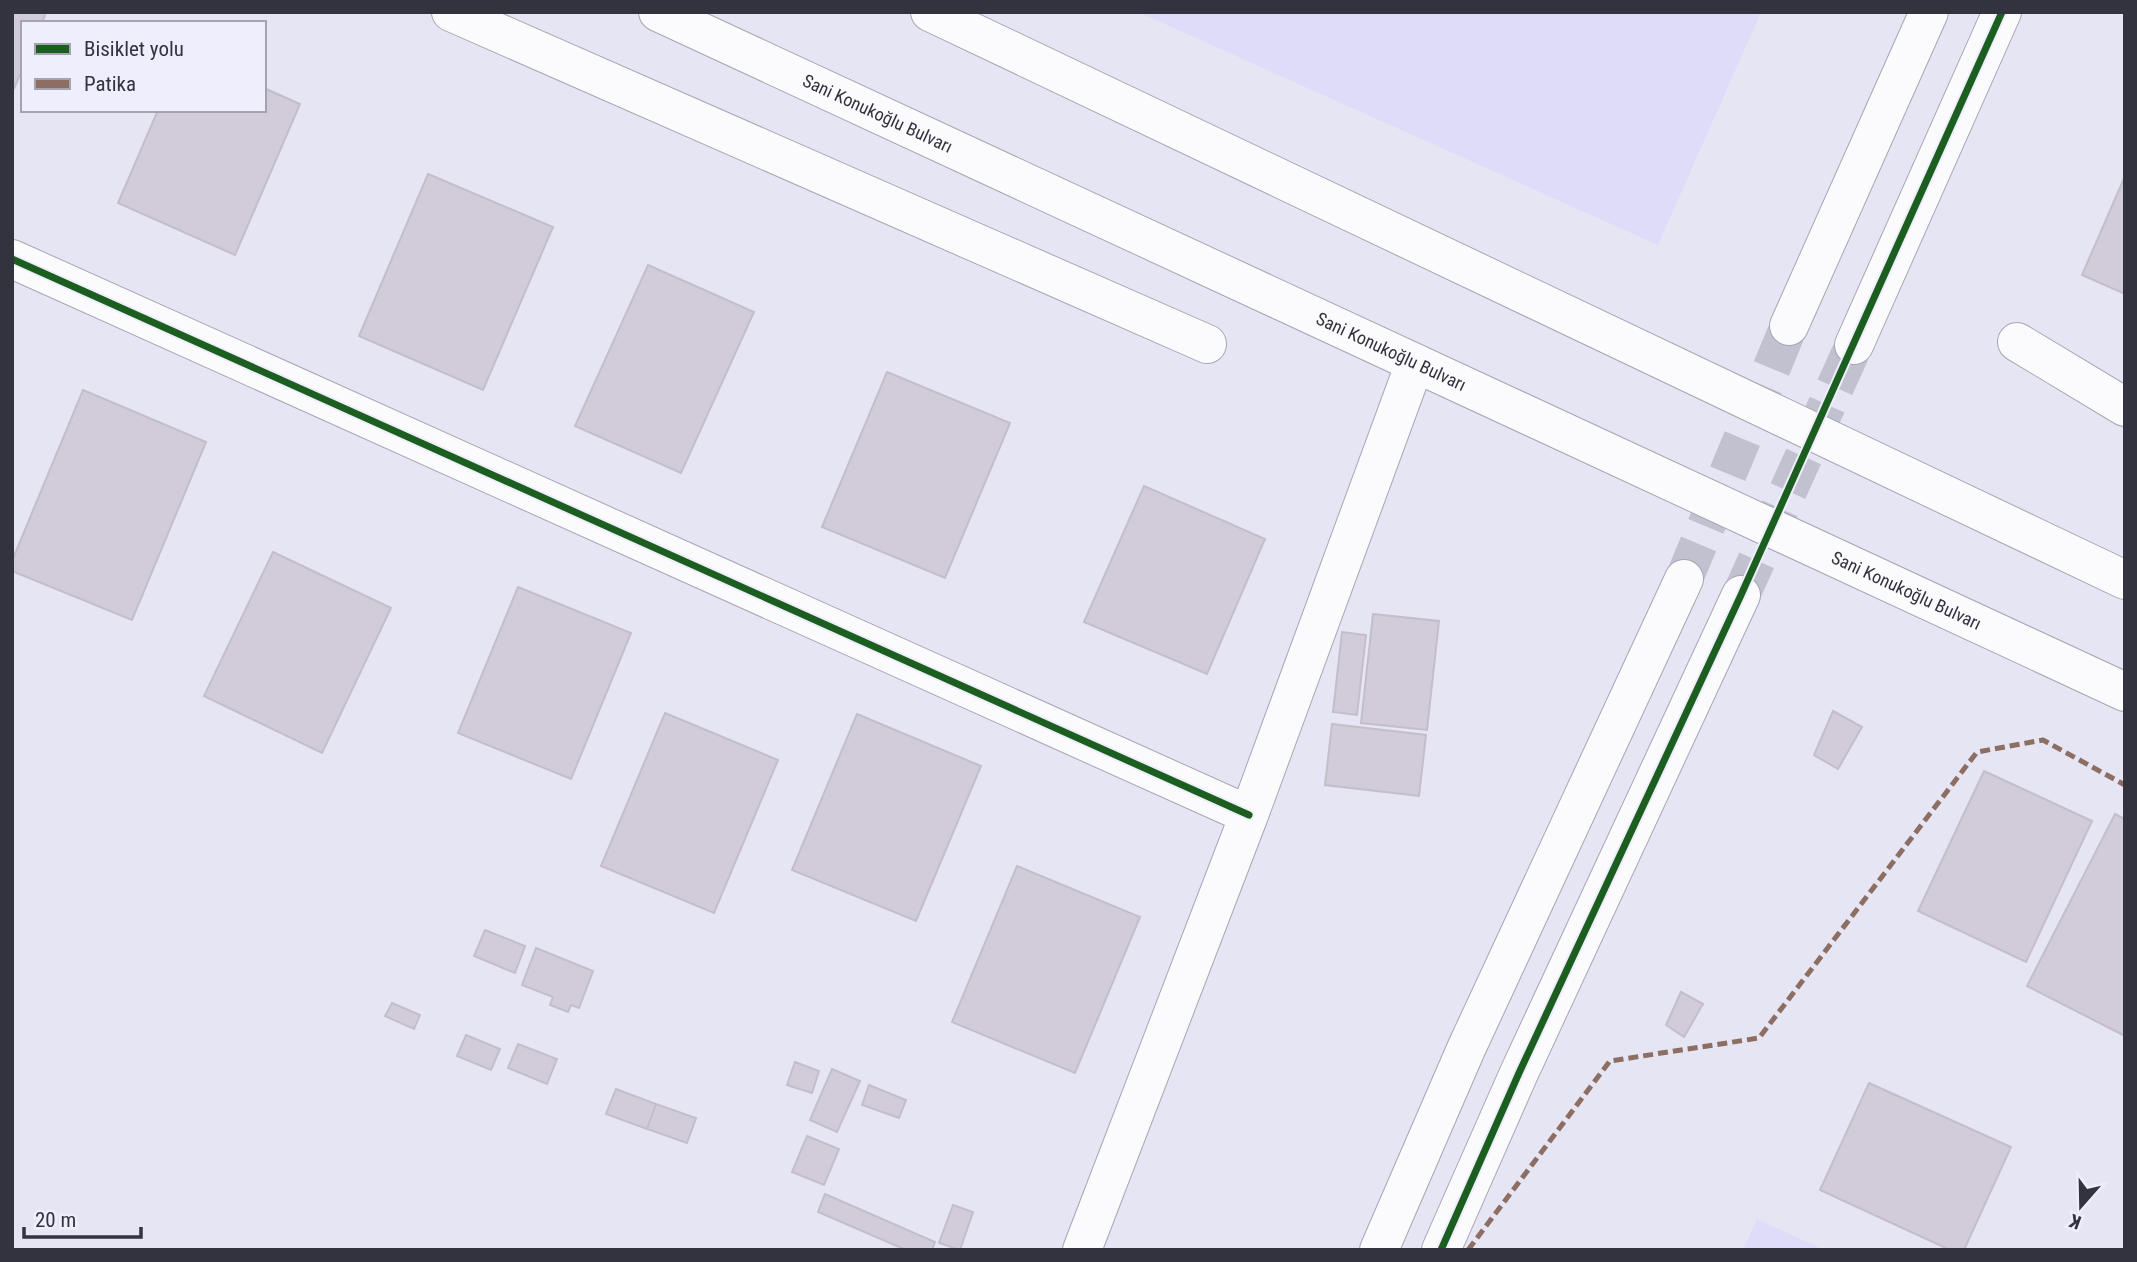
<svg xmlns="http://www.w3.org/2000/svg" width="2137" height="1262" viewBox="0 0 2137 1262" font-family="'Roboto Condensed',sans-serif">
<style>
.built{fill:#dedcf8}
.building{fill:#d2ccda;stroke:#c3beca;stroke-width:2}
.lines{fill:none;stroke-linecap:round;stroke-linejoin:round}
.secondary-tunnel{stroke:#c2c1d0;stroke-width:38;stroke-dasharray:38 19;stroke-linecap:butt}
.street-casing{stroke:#a7a6b3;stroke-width:40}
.secondary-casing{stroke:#a7a6b3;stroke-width:40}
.highway-casing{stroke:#a7a6b3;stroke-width:40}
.street{stroke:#fbfbfd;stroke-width:38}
.secondary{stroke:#fbfbfd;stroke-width:38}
.highway{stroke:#fbfbfd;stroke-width:38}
.quiet{stroke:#8d6e63;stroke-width:5;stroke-dasharray:10 5;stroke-linecap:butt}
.cycleway-casing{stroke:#efeefc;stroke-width:11}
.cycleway{stroke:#1b5e20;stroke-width:7}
.labels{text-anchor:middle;stroke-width:5;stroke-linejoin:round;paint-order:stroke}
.street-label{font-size:18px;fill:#33323f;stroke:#efeefc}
</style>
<rect width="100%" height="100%" fill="#e6e5f4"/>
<!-- built -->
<path class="built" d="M1138,12H1761L1658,245Z
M1757,1219L1824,1250H1743Z"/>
<!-- building -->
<path class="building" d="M12,12H46L42,23H23V68L12,93Z
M264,88L300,104L235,255L118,203L158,110H264Z
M428,174L553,227L483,390L359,336Z
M2125,176V294L2082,275Z
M648,265L754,312L681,473L575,426Z
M887,372L1010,423L945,578L822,527Z
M83,390L206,442L132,620L12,571V561Z
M1144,486L1265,539L1207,674L1084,622Z
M273,552L391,608L322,753L204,696Z
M518,587L631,633L571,779L458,733Z
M1373,614L1439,621L1427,730L1361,723Z
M1342,632L1366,635L1357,715L1333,712Z
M1833,711L1862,727L1838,769L1814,755Z
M665,713L778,760L714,913L601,866Z
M857,714L981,766L916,921L792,870Z
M1332,724L1426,735L1419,796L1325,785Z
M1984,771L2092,821L2026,962L1918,911Z
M2115,814L2125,819V1036L2027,986Z
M1017,866L1140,917L1075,1073L952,1022Z
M485,930L525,946L515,973L474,956Z
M536,948L593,971L579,1008L571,1005L568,1012L550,1005L553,997L522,985Z
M1681,992L1703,1004L1684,1037L1666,1025Z
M392,1003L420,1015L414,1029L385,1016Z
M466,1035L500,1049L491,1070L457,1056Z
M518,1044L557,1059L547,1084L508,1068Z
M795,1062L819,1071L812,1093L787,1085Z
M832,1069L860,1081L837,1132L810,1120Z
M1869,1083L2011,1147L1964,1250H1950L1820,1190Z
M869,1085L906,1100L899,1118L862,1105Z
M616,1089L656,1104L647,1129L606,1114Z
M656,1104L696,1118L687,1143L647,1129Z
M807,1136L839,1149L824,1185L792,1172Z
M825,1194L935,1242L932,1250H906L818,1212Z
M953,1205L973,1212L960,1250L939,1243Z"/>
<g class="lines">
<!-- secondary-tunnel -->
<path class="secondary-tunnel" d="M1684,579L1789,326
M1741,595L1854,345"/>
<defs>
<path id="street" d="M451,12L1207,344
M12,259L1249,815
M2017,342L2125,407
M1082,1250L1249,815L1415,363"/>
<path id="secondary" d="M1789,326L1929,12
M1854,345L2002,12
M1379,1250L1466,1049L1684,579
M1441,1250L1519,1073L1741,595"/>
<g id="highway">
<path id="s1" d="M658,12L2125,692"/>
<path d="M930,12L2125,580"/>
</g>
</defs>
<!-- street casing -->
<use href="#street" class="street-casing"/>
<!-- secondary casing -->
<use href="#secondary" class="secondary-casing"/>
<!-- highway casing -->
<use href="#highway" class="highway-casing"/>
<!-- street -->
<use href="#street" class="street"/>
<!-- secondary -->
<use href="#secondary" class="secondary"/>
<!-- highway -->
<use href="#highway" class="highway"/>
<!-- quiet -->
<path class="quiet" d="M1468,1250L1610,1061L1759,1038L1977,752L2043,740L2125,785"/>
<defs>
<path id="cycleway" d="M12,259L1249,815
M1441,1250L1519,1073L1741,595L2002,12"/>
</defs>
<!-- cycleway casing -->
<use href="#cycleway" class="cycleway-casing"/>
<!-- cycleway -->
<use href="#cycleway" class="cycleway"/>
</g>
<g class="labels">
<!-- street labels -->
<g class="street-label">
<text dy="6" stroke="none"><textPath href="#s1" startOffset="242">Sani Konukoğlu Bulvarı</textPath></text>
<text dy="6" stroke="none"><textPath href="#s1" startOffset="808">Sani Konukoğlu Bulvarı</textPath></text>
<text dy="6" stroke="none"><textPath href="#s1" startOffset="1376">Sani Konukoğlu Bulvarı</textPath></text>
</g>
</g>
<!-- border -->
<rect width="2137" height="1262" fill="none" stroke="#33323f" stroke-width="28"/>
<!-- legend -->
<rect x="21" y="21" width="245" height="91" fill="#efeefc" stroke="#a4a3b0" stroke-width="2"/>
<rect x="35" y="44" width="35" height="10" fill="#1b5e20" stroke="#a4a3b0" stroke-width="2"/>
<text x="84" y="56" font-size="21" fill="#33323f">Bisiklet yolu</text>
<rect x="35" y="79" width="35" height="10" fill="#8d6e63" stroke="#a4a3b0" stroke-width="2"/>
<text x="84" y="91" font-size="21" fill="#33323f">Patika</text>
<!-- north arrow -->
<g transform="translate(2081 1206) rotate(200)" stroke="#efeefc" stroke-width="5" paint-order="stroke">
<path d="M0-5L12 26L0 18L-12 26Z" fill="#33323f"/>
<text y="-10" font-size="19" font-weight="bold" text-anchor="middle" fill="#33323f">K</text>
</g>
<!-- scale -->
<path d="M24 1227v10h117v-10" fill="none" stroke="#33323f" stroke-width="3.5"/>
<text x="35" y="1227" font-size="21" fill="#33323f" stroke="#efeefc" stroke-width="5" paint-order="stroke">20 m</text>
</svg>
